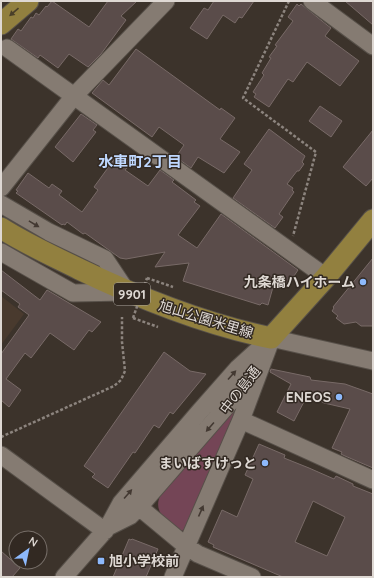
<svg xmlns="http://www.w3.org/2000/svg" width="374" height="578" viewBox="0 0 374 578" font-family="Quicksand,'Noto Sans JP',sans-serif">
<style>
.built{fill:#493a2e}
.green{fill:#744556}
.building{fill:#5a4c4a;stroke:#786a67;fill-rule:evenodd}
.lines{fill:none;stroke-linecap:round;stroke-linejoin:round}
.minor-casing{stroke:#575049;stroke-width:19}
.major-casing{stroke:#575049;stroke-width:23}
.path{stroke:#8c847e;stroke-width:2.5;stroke-dasharray:3 2;stroke-linecap:butt}
.minor{stroke:#857b72;stroke-width:17}
.major{stroke:#92803f;stroke-width:21}
.path-bridge{stroke:#8c847e;stroke-width:2.5;stroke-dasharray:3 2;stroke-linecap:butt}
.oneway{fill:#4a3f29}
.oneway2{fill:#433932}
.poi-dot{fill:#8db9fc;stroke:#322922;stroke-width:1.5}
.labels{text-anchor:middle;stroke-width:3;stroke-linejoin:round;paint-order:stroke}
.shield{fill:#322922;stroke:#aaa49e;stroke-width:1}
.shield-label{font-size:13px;font-weight:bold;fill:#ded8d3}
.poi-label{font-size:14px;font-weight:bold;fill:#ded8d3;stroke:#322922;text-anchor:end}
.street-label{font-size:14px;fill:#ded8d3;stroke:#322922}
.neighbourhood-label{font-size:15px;font-weight:bold;fill:#bfd8ff;stroke:#322922}
</style>
<rect width="100%" height="100%" fill="#3c332b"/>
<!-- built -->
<path class="built" d="M1,296L24,314L1,345Z"/>
<!-- green -->
<path class="green" d="M235,408L237,409L185,528L182,531L178,530C167,520 153,513 160,496Z"/>
<!-- building -->
<path class="building" d="M52,1L89,27L108,1H137L121,16L126,20L101,54L88,67L69,54L58,68L40,55L38,58L11,39L18,29L21,31L31,17L33,18L36,13L39,15L46,6L47,7Z
M214,1H254L242,18L239,17L235,23L223,15L207,39L190,28L204,8L208,10Z
M345,1H373V25Z
M297,4L299,6L301,4L327,25L331,28L325,36L359,61L340,86L307,62L293,82L288,79L269,107L254,97L256,94L253,92L264,75L262,73L271,58L269,57L277,46L275,45L293,21L288,17Z
M136,49L220,110L221,108L235,118L220,139L240,152L224,173L198,157L191,168L176,157L184,145L159,127L152,137L92,93L103,80L109,85Z
M320,106L342,121L331,137L309,121Z
M81,114L97,125L93,130L96,132L73,162L55,147Z
M269,129L305,156L302,162L304,164L299,171H297L287,184L293,188L292,190L294,192L279,214L283,217L275,228L233,198L252,170L244,164Z
M373,130V178L366,186L343,167Z
M118,154L131,163L125,170L148,186L160,170L174,180L172,182L196,200L194,202L200,206L178,235L197,248L221,214L298,270L286,288L275,280L268,305L262,303L260,305L183,281L189,263L155,267L165,252L126,259L120,258L85,233L83,234L67,222L65,225L63,224L62,225L16,193L18,191L16,190L28,173L49,188L52,184L62,191L59,195L82,212L98,190L94,187Z
M373,258V326H361L356,322L344,324L336,318L338,316L332,311L334,308L333,307Z
M1,270L40,300L47,290L101,322L92,332L89,330L74,350L50,333L31,358L25,353L6,379L21,390L9,407L1,400V354L29,315L18,307L20,304L1,290Z
M164,352L190,371L206,374L173,414L170,412L159,428L154,425L135,453L133,452L108,488L92,477L95,474L84,466Z
M271,369L310,377L311,380L345,384L373,394V468L345,456L341,454L342,452L332,448L350,409L324,403L308,394L294,421L277,412L291,384L270,372Z
M259,444L285,455L284,458L309,468L334,479L336,476L353,484V486L373,494V577H283L213,547L214,545L208,542L222,510L237,517L253,479L245,475ZM313,501L345,517L327,556L295,542Z
M129,539L131,540L132,539L158,549L146,577H113Z
M1,551L20,568L12,577H1Z"/>
<g class="lines">
<defs>
<path id="minor" d="M312,1L373,46
M7,48L326,277
M1,188L74,96L166,1
M1,204L49,232L105,259L127,292
M1,252L73,293L126,292
M271,338L373,361
M241,420L373,480
M1,455L105,531
M139,507L186,546L198,554L252,577
M108,527L130,516L139,507L253,376
M64,577L108,527L121,503L200,411L238,368L271,338
M173,577L241,420L271,340"/>
<path id="major" d="M1,24L28,1
M1,228C26,244 53,256 79,269C141,299 204,324 271,338L326,277L373,220"/>
</defs>
<!-- minor casing -->
<use href="#minor" class="minor-casing"/>
<!-- major casing -->
<use href="#major" class="major-casing"/>
<!-- path -->
<path class="path" d="M289,1L243,98L316,152L293,236
M147,278L173,287
M133,318L158,327
M1,437L114,386L121,380L125,371L122,342V317"/>
<!-- minor -->
<use href="#minor" class="minor"/>
<!-- major -->
<use href="#major" class="major"/>
<!-- path-bridge -->
<path class="path-bridge" d="M133,318L147,278"/>
</g>
<!-- one-way arrows -->
<defs><path id="oneway-solid" d="M-6-.8H1V-3.2L6.5 0L1 3.2V.8H-6Z"/></defs>
<use class="oneway" href="#oneway-solid" transform="translate(14 12) rotate(139)"/>
<g class="oneway2">
<use href="#oneway-solid" transform="translate(34 224) rotate(31)"/>
<use href="#oneway-solid" transform="translate(232 375) rotate(-48)"/>
<use href="#oneway-solid" transform="translate(210 427) rotate(131)"/>
<use href="#oneway-solid" transform="translate(128 494) rotate(-49)"/>
<use href="#oneway-solid" transform="translate(201 511) rotate(-66)"/>
</g>
<!-- markers -->
<g class="poi-dot">
<circle cx="363" cy="282" r="4"/>
<circle cx="339" cy="397" r="4"/>
<circle cx="265" cy="463" r="4"/>
<rect x="97" y="557" width="8" height="8" rx="2"/>
</g>
<g class="labels">
<!-- shield labels -->
<rect class="shield" x="114" y="283" width="36" height="22" rx="3"/>
<g class="shield-label">
<text x="132" y="299">9901</text>
</g>
<!-- poi labels -->
<g class="poi-label">
<text x="355" y="287">九条橋ハイホーム</text>
<text x="331" y="402">ENEOS</text>
<text x="257" y="468">まいばすけっと</text>
<text x="109" y="566" text-anchor="start">旭小学校前</text>
</g>
<!-- street labels -->
<g class="street-label">
<text transform="translate(206 319) rotate(17)" y="5">旭山公園米里線</text>
<text transform="translate(240 390) rotate(-52)" y="5">中の島通</text>
</g>
<!-- neighbourhood labels -->
<g class="neighbourhood-label">
<text x="140" y="167">水車町2丁目</text>
</g>
</g>
<!-- border -->
<rect width="374" height="578" fill="none" stroke="#ded8d3" stroke-width="4"/>
<!-- north arrow -->
<g transform="translate(28 550) rotate(33)"><circle r="19" fill="#322922" stroke="#776f69"/>
<path d="M0-3L7 15L0 10L-7 15Z" fill="#8db9fc"/>
<text y="-6" font-size="11" font-weight="bold" text-anchor="middle" fill="#ded8d3">N</text>
</g>
</svg>
